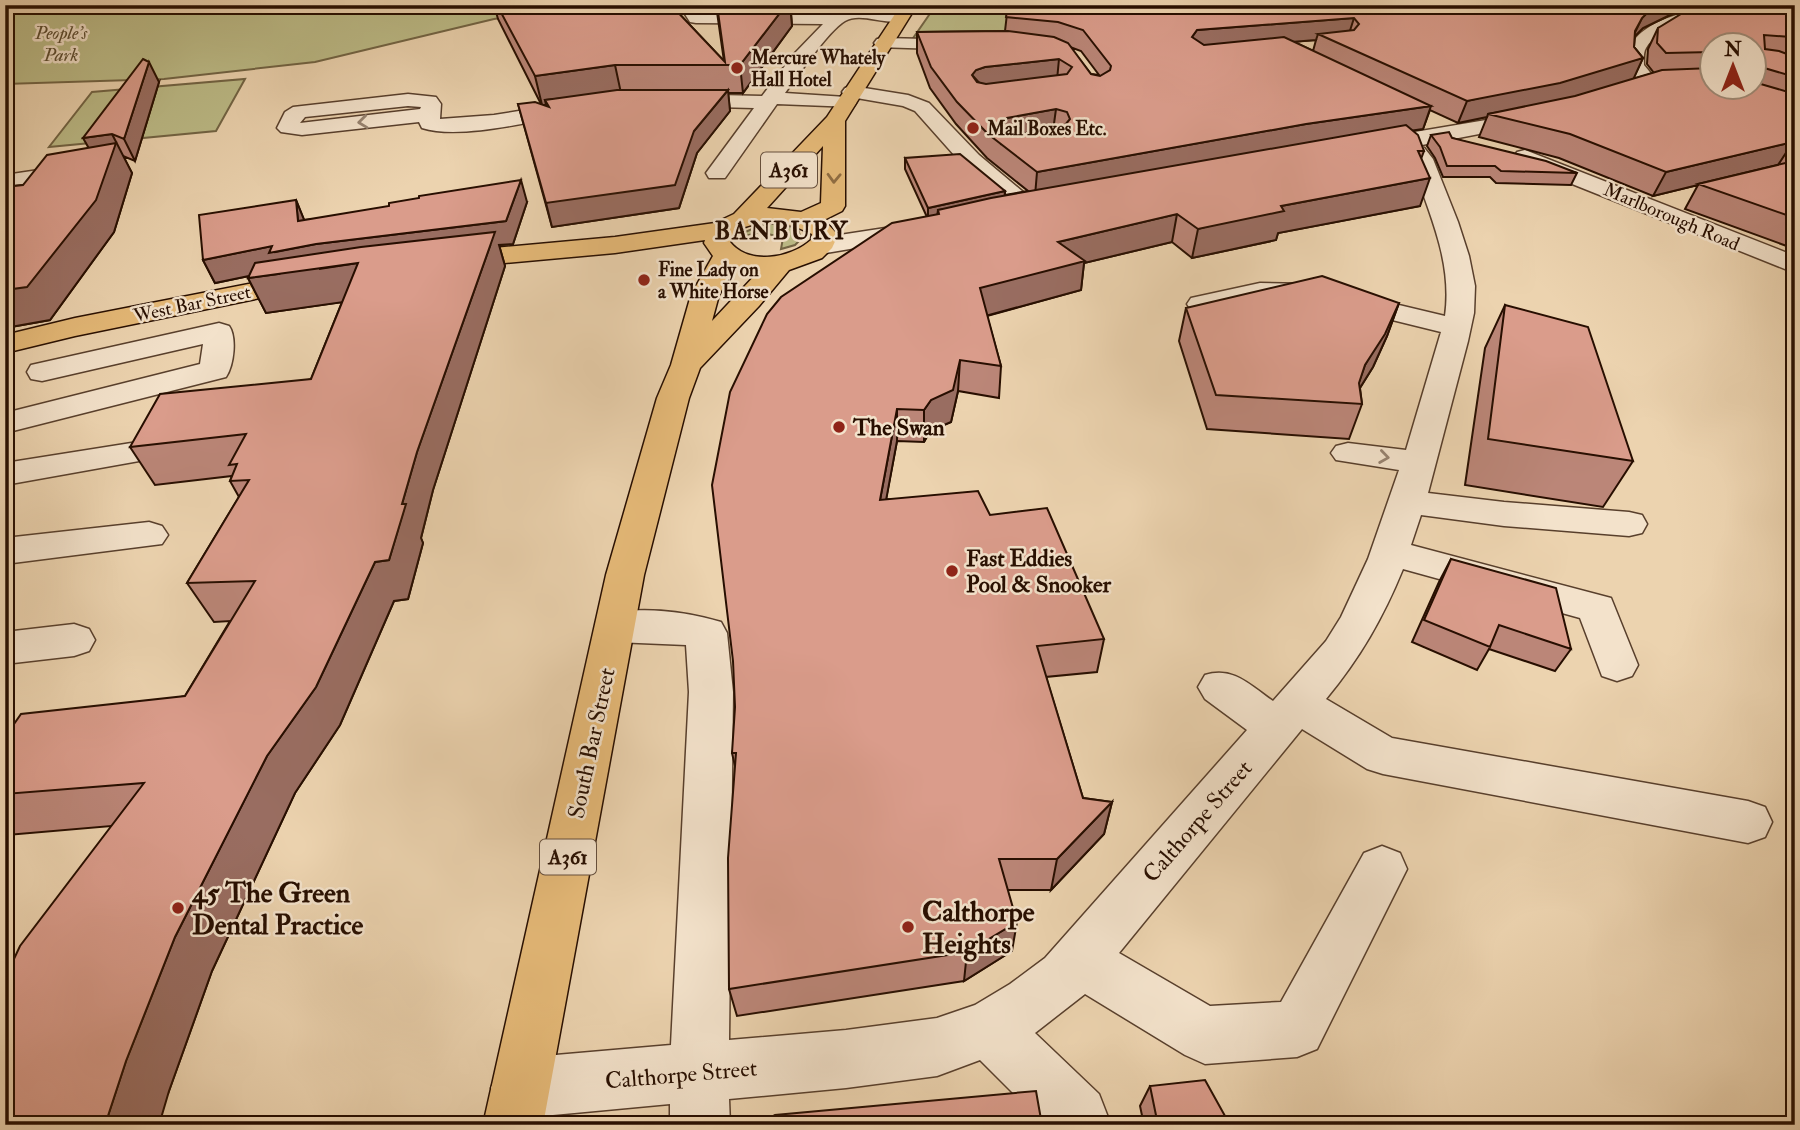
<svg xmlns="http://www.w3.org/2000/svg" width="1800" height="1130" viewBox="0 0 1800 1130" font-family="'IM FELL Double Pica',serif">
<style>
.green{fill:#bcbb87;stroke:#726444;stroke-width:2}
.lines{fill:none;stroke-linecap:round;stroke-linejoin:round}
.minor-casing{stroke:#583f2c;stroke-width:3}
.major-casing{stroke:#270e00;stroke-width:3}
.minor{fill:#f3e2cb;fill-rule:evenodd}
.major{fill:#e6ba78;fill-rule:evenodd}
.wall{fill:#bb8678;stroke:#270e00;stroke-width:2;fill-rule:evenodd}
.shaded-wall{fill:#996d61;stroke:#270e00;stroke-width:2}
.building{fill:#da9c8b;stroke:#270e00;stroke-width:2;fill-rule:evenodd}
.oneway{stroke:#978370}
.oneway2{stroke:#906d42}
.poi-dot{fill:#8f2418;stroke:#f3e2cb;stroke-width:2.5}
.labels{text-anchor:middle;stroke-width:5;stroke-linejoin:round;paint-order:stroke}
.far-park-label{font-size:19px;font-style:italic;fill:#5b4b2f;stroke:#f3e2cb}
.far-poi-label{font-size:19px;font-weight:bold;fill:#270e00;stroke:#f3e2cb;text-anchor:start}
.far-street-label{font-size:19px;fill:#270e00;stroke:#f3e2cb}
.shield{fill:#f3e2cb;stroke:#644e3d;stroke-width:2}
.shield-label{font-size:21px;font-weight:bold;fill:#270e00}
.poi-label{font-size:23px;font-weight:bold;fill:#270e00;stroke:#f3e2cb;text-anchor:start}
.street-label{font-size:23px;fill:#270e00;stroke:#f3e2cb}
.far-district-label{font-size:24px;font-weight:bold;letter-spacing:2px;fill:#270e00;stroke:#f3e2cb}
.near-poi-label{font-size:28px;font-weight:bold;fill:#270e00;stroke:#f3e2cb;text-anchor:start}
</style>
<rect width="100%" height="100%" fill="#ecd3af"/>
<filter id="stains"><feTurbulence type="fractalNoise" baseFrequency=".00286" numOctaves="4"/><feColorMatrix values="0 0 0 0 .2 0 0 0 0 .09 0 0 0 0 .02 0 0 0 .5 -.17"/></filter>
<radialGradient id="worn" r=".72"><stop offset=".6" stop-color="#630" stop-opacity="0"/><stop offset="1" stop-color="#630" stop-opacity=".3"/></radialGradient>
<!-- green -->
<path class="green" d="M5,5H592L494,19L315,62L164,79L5,84Z
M936,5H1271L1107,41L909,44Z
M245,79L216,131L49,147L92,92Z
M765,224H780L798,229L801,239L795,245L781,249L783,238L761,232L745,236V232Z"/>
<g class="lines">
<defs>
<path id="minor" d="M679,5H695L701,13L833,14L859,8L900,11L908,16C894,31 863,10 845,21C828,31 798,76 785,93L846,97L853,99L856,103L853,107L777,104L725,178H709L706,173L754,108L676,106L669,104L666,100L669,96L676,94L762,96L794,54L823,24L696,23L690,22Z
M1713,5H1740L1738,8C1716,15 1656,27 1646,48C1643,53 1644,60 1644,65L1659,83L1656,87H1642L1626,66C1626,23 1679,14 1713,5Z
M883,38L969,40L978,45L969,50L877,47L874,43L877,39Z
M852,86L908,95L929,103L979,155L1041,207L1038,212L1029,214L1020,212L963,165L915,111L903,106L845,96L842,92L845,88Z
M408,94L436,97L441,104L440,119L494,115L574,102L581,104L584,108L581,112L574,114C533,121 460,140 422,128L419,122L302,135L281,132L277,128L285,112L293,107ZM408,106L421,107L420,109L300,123L305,117Z
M1534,112L1541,114L1544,118L1541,122L1422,145L1433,159L1458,222L1469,256L1475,286L1474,313L1468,341L1428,493L1504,502L1629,512L1642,515L1647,524L1642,533L1629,536L1504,526L1421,515L1411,545L1611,598L1638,665L1632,676L1617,681L1602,676L1580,618L1403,569C1383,618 1360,658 1326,699L1392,738L1748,801L1765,807L1772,822L1765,837L1748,843L1383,774L1367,769L1302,729L1119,953L1210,1006L1281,1002L1364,853L1382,846L1400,853L1407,869L1317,1049L1297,1057L1205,1064L1185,1055L1085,994L1035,1033L1099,1094L1111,1125H1045L980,1060L937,1076L846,1088L729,1099L730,1125H670V1104L521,1118L500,1109L491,1088L500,1067L521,1058L671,1045L689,692L686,645L615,642L601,638L595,627L601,616C637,605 684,611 721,622L727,633L733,692L729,1040L846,1030L937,1018L975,1005L1010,984L1045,958L1247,730L1205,699L1198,687L1205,675C1233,666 1250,685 1273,701L1326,641L1341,617L1368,559L1399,470L1336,460L1331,453L1336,446L1348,443L1406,450L1441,332L1311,300L1260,299L1201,312L1191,310L1187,304L1191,298L1260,283L1311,284L1445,316C1453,261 1428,211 1411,160C1404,151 1392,150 1386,142L1389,137L1397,135Z
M1525,150L1795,256V273L1517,162L1514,157L1517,152Z
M79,164L87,166L90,171L87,176L18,187L13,193L5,195V175Z
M918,223L927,226L931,231L927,236L820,254L811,251L807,246L811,241L820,238Z
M219,323L229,326C237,337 234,365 226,377L5,433V413L200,364L203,344L42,381L31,379L27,372L31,365Z
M144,441L156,444L161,451L156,458L5,485V463Z
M149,522L162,526L168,535L162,544L5,564V538Z
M74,624L89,629L95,640L89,651L74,656L5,664V632Z"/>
<path id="major" d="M901,5H917L845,121V206L842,211L824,220L838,235L832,248L822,258L789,270L759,306L700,368L689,398L644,575L543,1125H483L606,575L657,398L671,365L691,295L713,256L704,243L705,240L615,253L451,268L442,266L438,260L442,254L451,252L615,237L715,223L734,214L827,117ZM823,146L821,203L801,212L767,208ZM769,222L794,226L812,234L811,240C791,258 749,266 730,242C735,226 754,224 769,222ZM734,267L758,272L712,321L719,295Z
M304,273L314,275L318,281L314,287L75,336L5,353V335L75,318Z"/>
</defs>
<!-- minor casing -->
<use href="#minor" class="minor-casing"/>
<!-- major casing -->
<use href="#major" class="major-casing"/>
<!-- minor -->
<use href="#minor" class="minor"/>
<!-- major -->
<use href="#major" class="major"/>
</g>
<!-- wall -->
<path class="wall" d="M494,5H671L724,61L716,5H807L803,11H791L792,26L743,93H728L730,111L697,153L679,208L552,227L518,104H541L498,19Z
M1008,5H1701L1670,15L1643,28L1635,36L1634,47L1643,58L1633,79L1654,73L1647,64L1648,49L1658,28L1795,5V249L1685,209L1698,185L1653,196L1559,158L1479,137L1487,117L1458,123L1430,110L1423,129L1412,130L1424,151L1421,159L1420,206L1278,233L1276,240L1192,258L1172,242L1084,263L1081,290L987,316L1001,366L999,398L958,391L951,422L930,431L924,442L897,441L886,499L990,515L1104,639L1097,672L1046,677L1083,798L1112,802L1104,834L1051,890H1007L1012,951L964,981L737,1016L729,989L735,766L732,753L927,217L905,169V158L1005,191V195L1028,191L987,158L956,124L930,88L917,53V32L1005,31ZM1316,40L1313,51L1294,42L1302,41ZM1712,46H1754V88H1712ZM1070,47L1081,51L1099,75L1091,74Z
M159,82L135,161L123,156L132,173L114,232L50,320L5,328V187L23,185L89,148Z
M1431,135L1452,138L1577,173L1571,185L1496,183L1490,177H1443L1435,158L1427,146Z
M296,200L304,220L527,202L513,244L499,245L505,266L433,490L421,538L423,543L408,599L394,601L340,725L295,793L212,971L169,1091L111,826L7,835L5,833V737L185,696L230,621L214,622L187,583L239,497L230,481L232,476L155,485L130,447L311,379L342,302L266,313L248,278L249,276L215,283L203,260Z
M1399,303L1387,336L1373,367L1360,388L1362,404L1349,439L1207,429L1179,341L1186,308Z
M1505,305L1633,461L1603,507L1465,485L1485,348Z
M1451,559L1571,649L1555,671L1489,649L1477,670L1412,642L1439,582Z
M1150,1086L1230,1125H1144L1140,1106Z"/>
<!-- shaded-wall -->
<path class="shaded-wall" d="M786,5H790L792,26L743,93L740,65Z
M1659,5H1701L1670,15L1643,28L1633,38L1626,51L1642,18L1652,8Z
M1354,18L1348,37L1318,34L1316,40L1193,50L1192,37L1197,30Z
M1643,58L1633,80L1550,104L1488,114L1487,117L1458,123L1467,101Z
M1059,59L1057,80L984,88L972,75L976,70L985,67Z
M149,62L159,82L135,161L124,139Z
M615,65L621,93L545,100L546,105H542L535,76Z
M728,90L730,111L697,153L679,208L552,227L546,203L694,131Z
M1431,106L1423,129L1300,147L1035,196L1037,172L1306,124Z
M1056,109L1053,131L1001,144L1002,127L1007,118Z
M112,134L132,173L114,232L50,320L5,328V290L95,159L83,138Z
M1793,142L1778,165L1698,184V185L1653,196L1666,172Z
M1430,178L1420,206L1278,233L1276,240L1192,258L1198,229L1281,206Z
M521,180L527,202L513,244L499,245L505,266L433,490L421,538L423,543L408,599L394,601L340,725L295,793L212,971L169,1091L159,1125H105L126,1061L175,937L267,756L316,687L375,562L389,560L404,509L402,504L417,452L490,246L326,267L319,269L358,263L372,298L266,313L248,278L279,274L277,270L215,283L203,260L272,246L275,252L316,244L506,221Z
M1005,191L1004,203L938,210L937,217L928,219V208Z
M296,200L305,222L298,221Z
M1177,214L1172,242L1084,263L1081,290L978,318L980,288L1058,242Z
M1399,303L1387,336L1373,367L1353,399L1365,365Z
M960,360L958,391L951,422L930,431L924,442V410L931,400Z
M897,409V441L880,533V500Z
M1112,802L1104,834L1051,890L1057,859Z
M1017,922L1012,951L964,981L967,952Z"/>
<!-- building -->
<path class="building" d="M497,5H671L725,62L717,5H786L740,65H615L535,76Z
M1008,5H1610L1619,7L1643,8L1647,5H1659L1652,8L1642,18L1635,31L1634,47L1643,58L1560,83L1467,101L1318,34L1354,30L1359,24L1354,18L1197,30L1192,37L1204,45L1284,37L1431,106L1306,124L1037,172L988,134L957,102L931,67L917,32L1008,31L1054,37L1068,43L1091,74L1100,76L1110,70L1111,66L1083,30L1058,22L1006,17ZM1059,59L1072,67L1067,74L986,84L977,82L972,75L976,70L985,67ZM1056,109L1067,112L1070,119L1065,125L1016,135L1007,133L1002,127L1007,118Z
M1704,5H1795V39L1791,37L1764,35L1765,49L1779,51L1795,57V77L1754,65V46H1712V52L1666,53L1657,43L1658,28L1686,11Z
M143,59L149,62L124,139L112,134L83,138Z
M1712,68V88H1754V82L1795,94V142H1793L1666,172L1570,134L1488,114L1575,96L1662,70Z
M617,90H728L694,131L675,185L546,203L518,104L535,102L549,107L545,100Z
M1406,125L1418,135L1424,151H1418L1430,178L1281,206L1284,211L1198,229L1177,214L1058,242L1085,261L980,288L1001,366L960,360L953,390L931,400L924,410L897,409L880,500L978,491L990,515L1047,508L1104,639L1037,646L1083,798L1112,802L1057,859H999L1017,922L967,952L729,989L728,858L736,753H732L735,707L733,661L712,485L730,392L767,314L781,297L892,223L939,214L938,210L991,198Z
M1449,132L1452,138L1546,161L1577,173L1501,171L1495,166H1447L1440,147L1431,135Z
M116,143L96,200L27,287L5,290V187L23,185L47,155Z
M960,154L1005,191L928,208L905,158Z
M1794,161H1795V218L1698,184Z
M521,180L506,221L316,244L269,253L272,246L203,260L199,215L296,200L298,221L389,206V203L419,198V196Z
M495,232L417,452L402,504H406L389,560L375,562L316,687L267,756L175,937L126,1061L105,1125H5V978L20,946L144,783L5,794V737L21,714L185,696L255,581L187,583L249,480L230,481L237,464L229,465L246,434L130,447L160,394L311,379L358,263L248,278L255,263L361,247Z
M1322,276L1399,303L1385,334L1365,365L1359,383L1362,404L1216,395L1186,308Z
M1505,305L1588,327L1633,461L1488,439Z
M1451,559L1556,588L1571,649L1499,625L1490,647L1424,620Z
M1205,1080L1230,1125H1158L1150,1086Z
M1036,1091L1042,1125H757L775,1115Z"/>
<!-- one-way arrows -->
<defs><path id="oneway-chevron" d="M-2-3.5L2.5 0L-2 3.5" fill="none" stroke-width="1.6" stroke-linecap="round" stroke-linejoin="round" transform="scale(1.75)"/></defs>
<g class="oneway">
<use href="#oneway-chevron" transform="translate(363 122) rotate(173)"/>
<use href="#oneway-chevron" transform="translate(1384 457) rotate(8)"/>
</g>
<use class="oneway2" href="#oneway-chevron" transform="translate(834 178) rotate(92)"/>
<!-- markers -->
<g class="poi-dot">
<circle cx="737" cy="68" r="7"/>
<circle cx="973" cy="128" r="7"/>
<circle cx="644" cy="280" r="7"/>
<circle cx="839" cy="427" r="7"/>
<circle cx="952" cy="571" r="7"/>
<circle cx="178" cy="908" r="7"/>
<circle cx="908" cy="927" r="7"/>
</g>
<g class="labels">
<!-- far-park labels -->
<g class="far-park-label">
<text x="61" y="39">People's<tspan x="61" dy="22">Park</tspan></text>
</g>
<!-- far-poi labels -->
<g class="far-poi-label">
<text x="751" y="64">Mercure Whately<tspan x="751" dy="22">Hall Hotel</tspan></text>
<text x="987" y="135">Mail Boxes Etc.</text>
<text x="658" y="276">Fine Lady on<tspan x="658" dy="22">a White Horse</tspan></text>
</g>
<!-- far-street labels -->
<g class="far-street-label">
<text transform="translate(1672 216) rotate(23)" y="7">Marlborough Road</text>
<text transform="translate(192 303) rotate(-12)" y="7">West Bar Street</text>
</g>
<!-- shield labels -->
<g class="shield">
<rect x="761" y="152.5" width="56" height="35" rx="5"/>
<rect x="540" y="839.5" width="56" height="35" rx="5"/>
</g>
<g class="shield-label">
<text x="789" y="177">A361</text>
<text x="568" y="864">A361</text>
</g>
<!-- poi labels -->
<g class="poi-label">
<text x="853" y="435">The Swan</text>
<text x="966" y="566">Fast Eddies<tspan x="966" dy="26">Pool &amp; Snooker</tspan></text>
</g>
<!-- street labels -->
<g class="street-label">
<text transform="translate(591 743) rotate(-78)" y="8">South Bar Street</text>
<text transform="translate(1197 821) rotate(-49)" y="8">Calthorpe Street</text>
<text transform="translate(681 1074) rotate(-5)" y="8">Calthorpe Street</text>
</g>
<!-- far-district labels -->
<g class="far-district-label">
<text x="782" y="239">BANBURY</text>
</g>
<!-- near-poi labels -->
<g class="near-poi-label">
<text x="192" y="902">45 The Green<tspan x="192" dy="32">Dental Practice</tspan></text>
<text x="922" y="921">Calthorpe<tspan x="922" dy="32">Heights</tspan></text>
</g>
</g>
<!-- margin -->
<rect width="1800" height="1130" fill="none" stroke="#ecd3af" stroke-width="28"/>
<rect x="7" y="7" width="1786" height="1116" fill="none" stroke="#270e00" stroke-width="3.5"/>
<rect x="14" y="14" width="1772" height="1102" fill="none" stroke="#270e00" stroke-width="2"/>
<!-- north arrow -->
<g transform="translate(1733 66)"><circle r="33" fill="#f3e2cb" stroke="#a18d7a" stroke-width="2"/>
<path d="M0-5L12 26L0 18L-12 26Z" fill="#8f2418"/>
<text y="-10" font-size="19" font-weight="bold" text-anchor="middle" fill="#270e00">N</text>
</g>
<rect width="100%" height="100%" filter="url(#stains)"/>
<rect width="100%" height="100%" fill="url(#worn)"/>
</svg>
